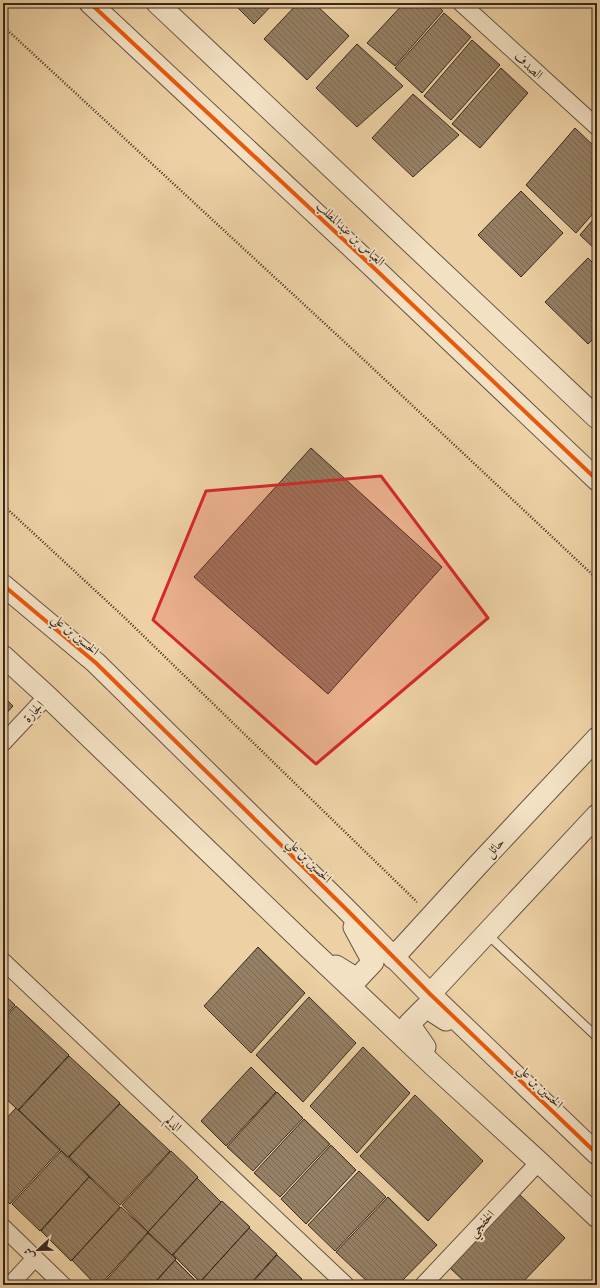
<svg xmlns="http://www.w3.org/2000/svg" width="600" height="1288" viewBox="0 0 600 1288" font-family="'EB Garamond',Amiri,serif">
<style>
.building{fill:url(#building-back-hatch);stroke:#372920}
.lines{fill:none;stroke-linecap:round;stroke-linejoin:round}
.service-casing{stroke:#645341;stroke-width:10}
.minor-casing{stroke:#645341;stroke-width:18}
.tertiary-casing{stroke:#645341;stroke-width:23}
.path{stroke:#372920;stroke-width:2.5;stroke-dasharray:1 2;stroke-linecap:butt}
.service{stroke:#f3e1c4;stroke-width:8}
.minor{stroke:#f3e1c4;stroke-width:16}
.tertiary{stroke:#f3e1c4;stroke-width:21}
.cycleway-casing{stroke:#f3e1c4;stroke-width:6}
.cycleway{stroke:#e8590c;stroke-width:4}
.marked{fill:#d62828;fill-opacity:0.2;stroke:#d62828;stroke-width:3;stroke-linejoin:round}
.labels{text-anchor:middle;stroke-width:4;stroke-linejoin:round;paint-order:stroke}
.street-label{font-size:13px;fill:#372920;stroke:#f3e1c4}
</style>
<defs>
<pattern id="building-back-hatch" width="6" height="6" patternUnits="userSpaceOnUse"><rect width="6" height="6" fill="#968065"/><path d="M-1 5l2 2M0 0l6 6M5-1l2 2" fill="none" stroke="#7b6953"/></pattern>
</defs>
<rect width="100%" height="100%" fill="#edd1a4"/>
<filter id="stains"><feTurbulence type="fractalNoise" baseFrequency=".005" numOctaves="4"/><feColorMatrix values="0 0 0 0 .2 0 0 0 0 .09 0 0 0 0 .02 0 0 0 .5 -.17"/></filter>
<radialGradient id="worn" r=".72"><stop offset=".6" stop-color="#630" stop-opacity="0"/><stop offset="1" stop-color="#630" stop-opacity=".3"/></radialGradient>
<!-- building -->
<path class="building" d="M233,3H274L254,24Z
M298,3H314L349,36L307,80L264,39Z
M404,3H435L443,11L395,66L367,43Z
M444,13L471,37L422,93L395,68Z
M472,40L500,65L451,120L424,96Z
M357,44L403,86L357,127L316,88Z
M501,68L528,93L480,148L452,124Z
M413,94L459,135L413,177L372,138Z
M575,128L597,149V209L576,233L526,185Z
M521,191L563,233L521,277L478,235Z
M597,215V251L580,235Z
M588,258L597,267V335L588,344L545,302Z
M311,448L442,567L328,694L194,577Z
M3,696L13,706L3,717Z
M258,947L305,993L251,1053L204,1006Z
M3,994L15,1005L3,1018Z
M309,997L356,1043L303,1102L256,1055Z
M16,1006L69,1055L18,1110L3,1096V1020Z
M363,1047L410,1093L357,1153L310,1106Z
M69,1056L120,1103L68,1157L19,1110Z
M251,1067L276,1092L226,1146L201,1121Z
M277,1092L303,1118L253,1171L227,1147Z
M415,1095L483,1161L428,1221L360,1156Z
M120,1104L170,1151L120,1205L69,1157Z
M16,1108L60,1150L10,1204L3,1197V1122Z
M304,1119L330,1144L280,1197L254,1173Z
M331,1145L356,1170L306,1224L281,1199Z
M61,1151L89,1177L40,1231L12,1204Z
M171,1151L198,1177L148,1232L122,1205Z
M359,1171L386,1197L335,1251L308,1225Z
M89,1177L120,1207L71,1261L41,1231Z
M197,1178L221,1202L172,1255L148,1232Z
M519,1194L565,1238L520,1285H468L449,1267Z
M388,1197L437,1245L398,1285H371L336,1252Z
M222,1201L250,1227L200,1282L173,1255Z
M121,1207L148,1232L100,1285H96L72,1260Z
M249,1228L277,1254L249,1285H202L200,1282Z
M148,1233L176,1259L152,1285H102Z
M277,1255L302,1279L296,1285H250Z
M175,1260L200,1285H153Z"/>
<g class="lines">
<defs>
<path id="service" d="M487,934L597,1037"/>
<path id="minor" d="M461,3L597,127
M3,743L47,696
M3,961L346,1285
M3,1227L63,1285
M10,1285L35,1258
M423,1285L539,1162"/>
<path id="tertiary" d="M90,3L375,269L597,480
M157,3L597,418
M3,585L96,663L343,906L430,994L597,1154
M3,656L47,696L310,949L435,1067L539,1162L597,1217
M393,958L477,866L597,738
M336,966L357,979L373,962L354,927
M430,994L597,815
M425,1047L409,1024L426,1007L446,1020"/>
</defs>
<!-- service casing -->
<use href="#service" class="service-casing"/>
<!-- minor casing -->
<use href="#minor" class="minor-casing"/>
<!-- tertiary casing -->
<use href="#tertiary" class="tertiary-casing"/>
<!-- path -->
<path class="path" d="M3,26L364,360L597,579
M3,505L125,618L417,902"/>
<!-- service -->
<use href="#service" class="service"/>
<!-- minor -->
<use href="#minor" class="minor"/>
<!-- tertiary -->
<use href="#tertiary" class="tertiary"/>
<defs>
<path id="cycleway" d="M90,3L375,269L597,480
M3,585L96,663L343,906L430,994L597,1154"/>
</defs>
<!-- cycleway casing -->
<use href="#cycleway" class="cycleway-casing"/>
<!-- cycleway -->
<use href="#cycleway" class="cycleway"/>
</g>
<!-- marked area -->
<path class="marked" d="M381,476L488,618L316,764L153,620L206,491Z"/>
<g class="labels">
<!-- street labels -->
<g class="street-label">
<text transform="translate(529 65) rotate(42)" y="5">الصدف</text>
<text transform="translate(351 233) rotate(43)" y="5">العباس بن عبدالمطلب</text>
<text transform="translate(76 634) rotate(40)" y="5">الحسين بن علي</text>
<text transform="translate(33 711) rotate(-47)" y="5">الجارة</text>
<text transform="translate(494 847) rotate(-47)" y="5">حائل</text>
<text transform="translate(310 860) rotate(45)" y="5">الحسين بن علي</text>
<text transform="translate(541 1086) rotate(44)" y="5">الحسين بن علي</text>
<text transform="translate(174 1123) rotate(43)" y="5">الدلم</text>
<text transform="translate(481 1223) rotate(-47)" y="5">الخفجي</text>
</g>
</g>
<!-- margin -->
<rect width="600" height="1288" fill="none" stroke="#edd1a4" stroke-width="16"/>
<rect x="4" y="4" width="592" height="1280" fill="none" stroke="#372920" stroke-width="2"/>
<rect x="8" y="8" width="584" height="1272" fill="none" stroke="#372920"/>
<!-- north arrow -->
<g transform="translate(38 1250) rotate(248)" stroke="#f3e1c4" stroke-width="3" paint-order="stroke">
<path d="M0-3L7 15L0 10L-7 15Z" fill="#372920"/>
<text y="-6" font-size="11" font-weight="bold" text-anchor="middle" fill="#372920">ش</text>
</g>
<rect width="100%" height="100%" filter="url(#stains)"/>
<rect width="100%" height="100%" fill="url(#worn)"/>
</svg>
